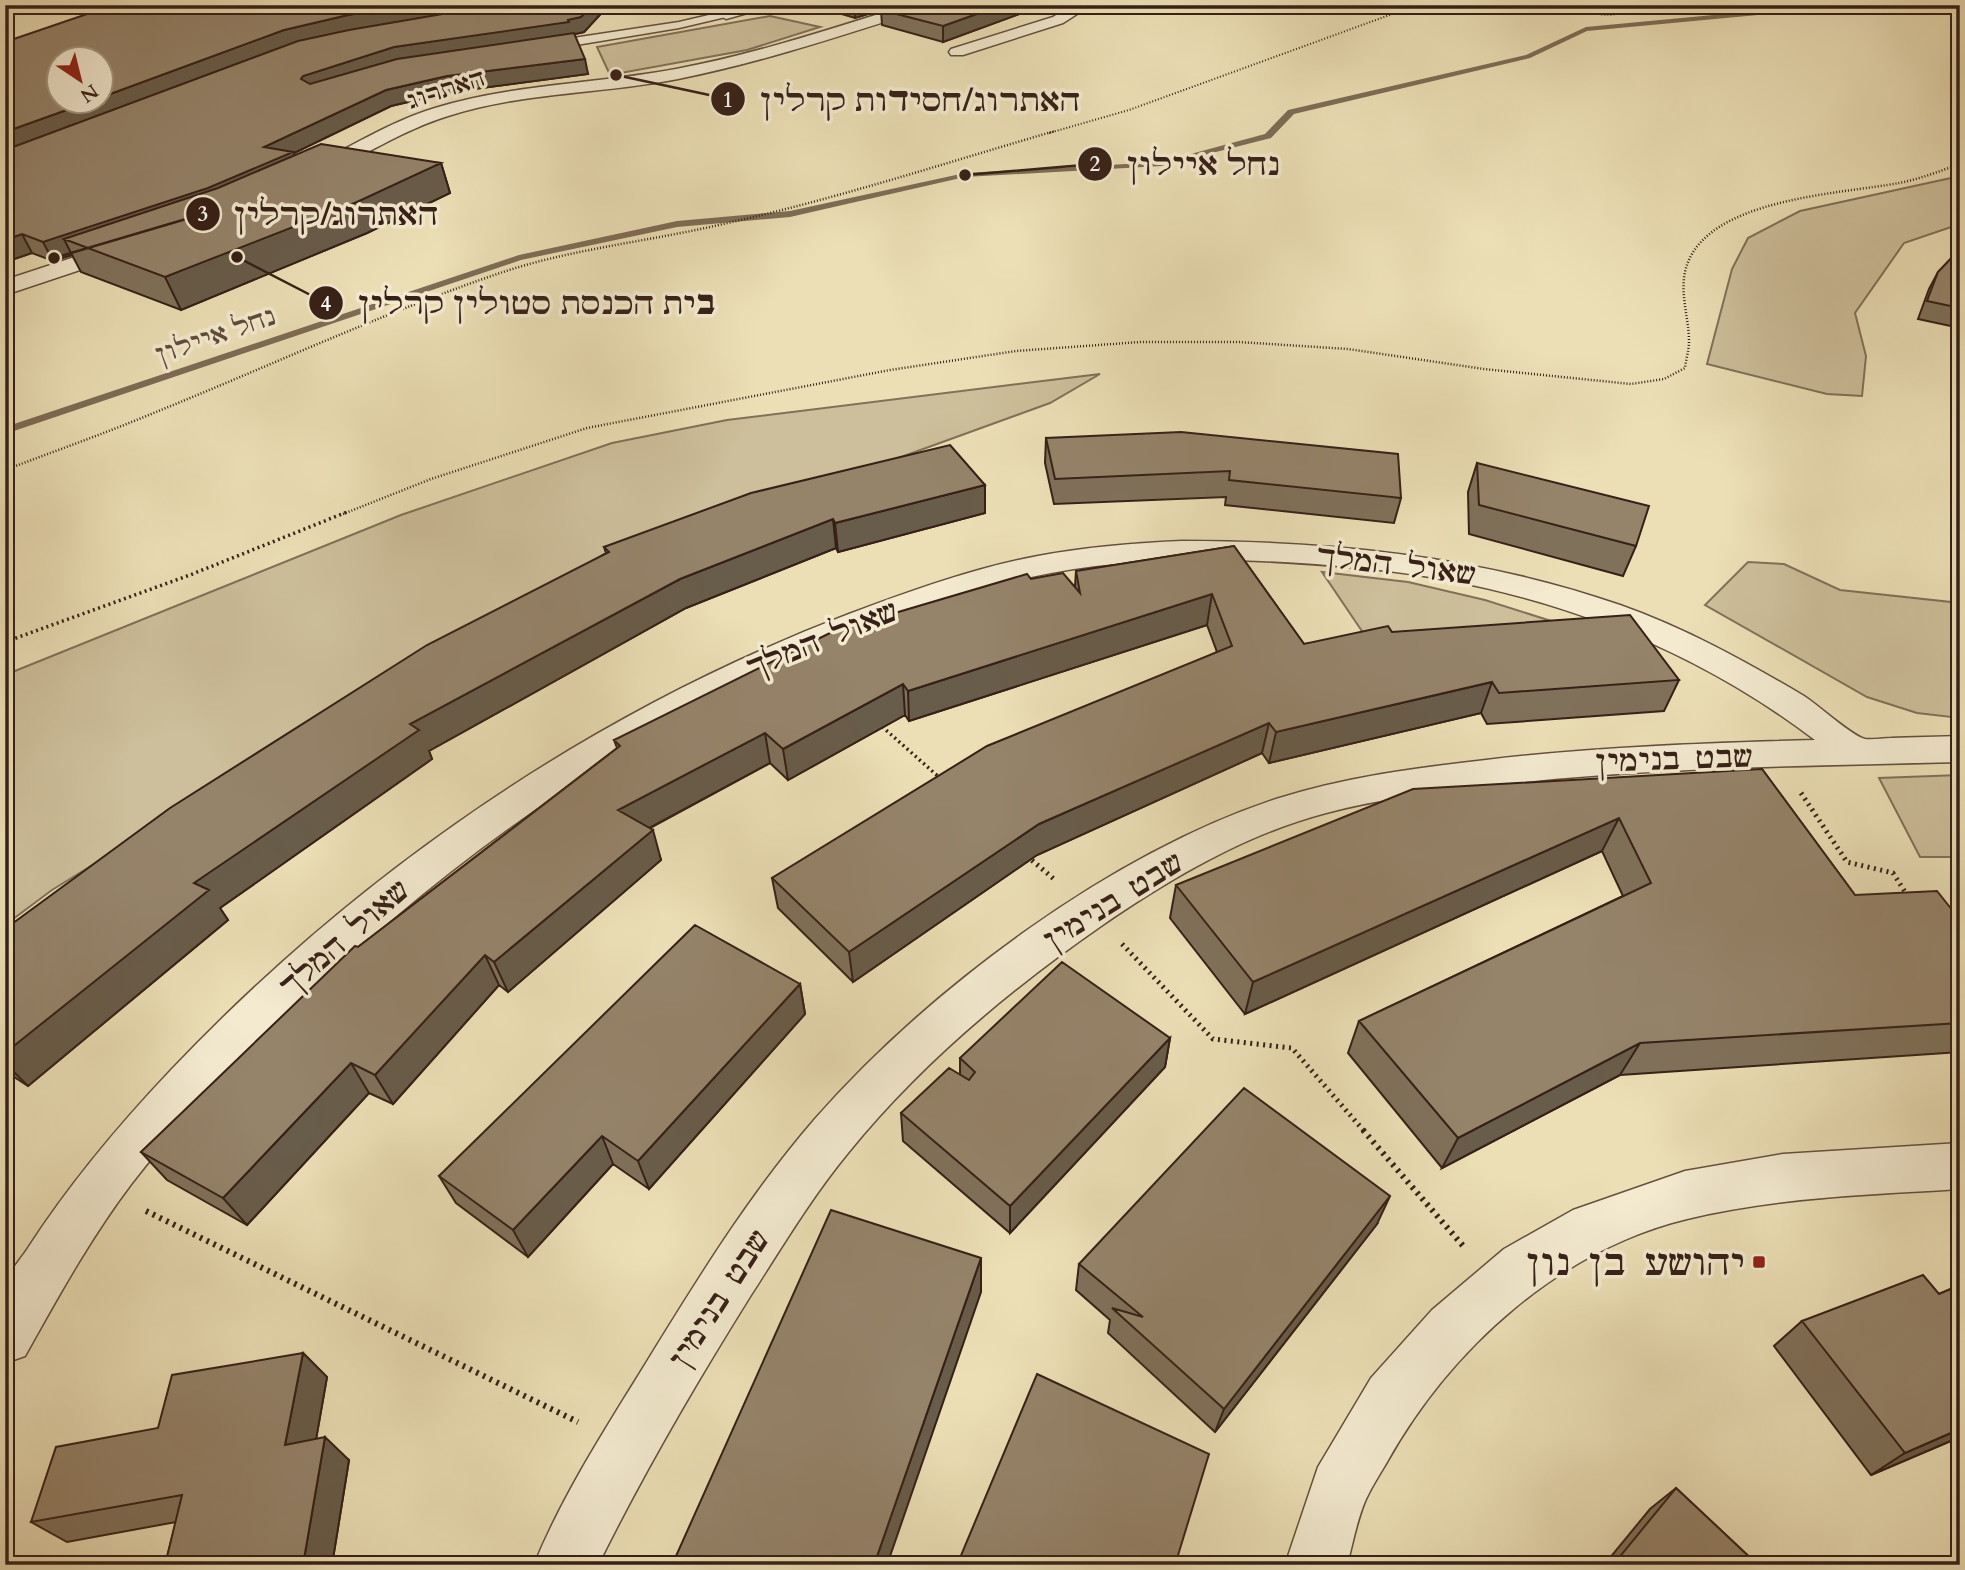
<svg xmlns="http://www.w3.org/2000/svg" width="1965" height="1570" viewBox="0 0 1965 1570" font-family="Cardo,'Frank Ruhl Libre',serif">
<style>
.green{fill:#cdbf9b;stroke:#827059;stroke-width:2}
.lines{fill:none;stroke-linecap:round;stroke-linejoin:round}
.stream{fill:#7e6c56;fill-rule:evenodd}
.service-casing{stroke:#64503f;stroke-width:3}
.minor-casing{stroke:#64503f;stroke-width:3}
.path-far4{stroke:#362017;stroke-width:2;stroke-dasharray:1 2;stroke-linecap:butt}
.path-far3{stroke:#362017;stroke-width:2.5;stroke-dasharray:1 2;stroke-linecap:butt}
.path-far2{stroke:#362017;stroke-width:3.5;stroke-dasharray:2 3.5;stroke-linecap:butt}
.path-far1{stroke:#362017;stroke-width:5;stroke-dasharray:2 4.5;stroke-linecap:butt}
.path{stroke:#362017;stroke-width:6;stroke-dasharray:2.5 5;stroke-linecap:butt}
.service{fill:#f3ead0;fill-rule:evenodd}
.minor{fill:#f3ead0;fill-rule:evenodd}
.wall{fill:#80715b;stroke:#362017;stroke-width:2}
.shaded-wall{fill:#685c4a;stroke:#362017;stroke-width:2}
.building{fill:#95836a;stroke:#362017;stroke-width:2}
.poi-dot{fill:#8f2418;stroke:#f3ead0;stroke-width:2.5}
.labels{text-anchor:middle;stroke-width:7;stroke-linejoin:round;paint-order:stroke}
.far-street-label{font-size:24px;fill:#362017;stroke:#f3ead0}
.far-water-label{font-size:26px;font-style:italic;fill:#604c3c;stroke:#f3ead0}
.street-label{font-size:30px;fill:#362017;stroke:#f3ead0}
.near-poi-label{font-size:37px;fill:#362017;stroke:#f3ead0;text-anchor:end}
.leader{fill:none;stroke:#362017;stroke-width:2.5}
.callout-dot{fill:#362017;stroke:#f3ead0;stroke-width:2.5}
.mark-label{font-size:21px;text-anchor:middle;font-weight:bold;fill:#fff}
.callout-label{font-size:32px;text-anchor:middle;font-weight:bold;fill:#362017;stroke:#f3ead0;stroke-width:7;stroke-linejoin:round;paint-order:stroke}
</style>
<rect width="100%" height="100%" fill="#ecdfb6"/>
<filter id="stains"><feTurbulence type="fractalNoise" baseFrequency=".00286" numOctaves="4"/><feColorMatrix values="0 0 0 0 .2 0 0 0 0 .09 0 0 0 0 .02 0 0 0 .5 -.17"/></filter>
<radialGradient id="worn" r=".72"><stop offset=".6" stop-color="#630" stop-opacity="0"/><stop offset="1" stop-color="#630" stop-opacity=".3"/></radialGradient>
<!-- green -->
<path class="green" d="M770,16L820,27L747,50L610,75L597,47Z
M1960,176V224L1904,243L1855,313L1866,356L1862,396L1827,394L1707,364L1732,269L1748,238L1800,211Z
M1100,374L1050,403L824,485L377,690L52,890L5,925V675L401,515L612,443L727,420Z
M1748,562L1784,564L1840,590L1960,603V718L1917,713L1867,697L1705,605Z
M1322,572L1408,582L1485,600L1589,633L1372,646Z
M1960,775V857H1920L1879,778Z"/>
<g class="lines">
<!-- stream -->
<path class="stream" d="M1781,5H1788L1779,13L1587,31L1530,58L1294,114L1271,138L1161,166L965,177L790,217L677,227L521,260L5,434V427L519,255L677,221L790,211L965,173L1161,162L1265,134L1288,110L1526,55L1586,27L1777,9Z"/>
<defs>
<path id="service" d="M726,11L730,12V16L679,28L540,51L534,47L540,43L679,22Z"/>
<path id="minor" d="M742,5H768L766,8L726,19L718,14L721,11Z
M907,5H930L928,8C846,34 763,62 678,79C602,94 522,92 448,116C403,130 361,157 319,178H305L302,174L305,170C347,149 389,122 435,108C513,84 596,84 676,69C755,54 831,29 907,5Z
M1073,5H1091L1063,23L963,55H951L949,52L951,49L1053,17Z
M126,240L134,242L137,247L134,252L5,295V280Z
M1182,541C1331,541 1479,556 1620,605C1685,628 1745,661 1804,696C1818,705 1852,736 1865,739C1872,740 1883,738 1891,738C1914,737 1937,737 1960,736V762C1805,766 1650,767 1496,785C1439,792 1381,798 1326,813C1246,834 1171,878 1104,924C1010,989 920,1064 848,1153C811,1198 782,1247 751,1295C696,1383 644,1472 598,1565H534C563,1494 606,1428 646,1363C697,1280 750,1194 814,1120C929,989 1110,854 1276,799C1345,777 1415,768 1486,760C1595,747 1705,743 1815,740C1682,639 1526,584 1361,568C1252,558 1138,553 1031,577C975,589 921,610 868,630C641,720 441,861 269,1033C221,1081 173,1130 132,1183C91,1237 58,1297 25,1356L5,1363C5,1339 1,1311 5,1287C7,1274 21,1259 28,1248C70,1183 118,1126 171,1070C360,871 592,712 849,614C910,591 974,568 1038,556C1086,547 1134,543 1182,541Z
M1960,1143V1189C1868,1195 1776,1197 1687,1219C1559,1250 1450,1349 1387,1462C1380,1474 1372,1486 1366,1499C1357,1519 1353,1543 1347,1565H1285L1318,1467L1371,1378L1432,1310L1504,1249L1573,1210L1685,1171L1783,1154Z"/>
</defs>
<!-- service casing -->
<use href="#service" class="service-casing"/>
<!-- minor casing -->
<use href="#minor" class="minor-casing"/>
<!-- path-far4 -->
<path class="path-far4" d="M1583,5C1600,23 1627,12 1647,5
M1049,133L1129,110L1417,5"/>
<!-- path-far3 -->
<path class="path-far3" d="M5,470C55,451 106,433 156,412C272,365 387,311 506,271C577,248 651,241 723,224C836,199 945,163 1055,131
M343,514L431,479L587,428L890,370L1016,351L1140,342H1239L1348,349L1484,369L1631,384L1664,379L1685,368C1686,359 1689,350 1689,342C1689,317 1679,292 1686,268C1706,198 1841,194 1899,183C1920,179 1940,171 1960,164"/>
<!-- path-far2 -->
<path class="path-far2" d="M5,642L190,575L347,512
M878,723L940,778"/>
<!-- path-far1 -->
<path class="path-far1" d="M1801,793L1847,862L1893,873L1907,895
M1027,856L1055,880
M1122,944L1213,1039L1292,1048L1364,1131"/>
<!-- path -->
<path class="path" d="M1363,1130L1464,1247
M146,1211L578,1422"/>
<!-- service -->
<use href="#service" class="service"/>
<!-- minor -->
<use href="#minor" class="minor"/>
</g>
<!-- wall -->
<path class="wall" d="M96,5H609L584,32L574,34L588,74L451,92L391,106L294,153L295,155L441,163L450,193L367,233L181,310L81,272L72,255L53,261L32,253L5,262L107,9Z
M811,5H1044L943,42L882,25L881,10L855,18Z
M1960,249V328L1918,319L1929,289L1938,272Z
M1046,438L1401,498L1394,523L1225,505L1226,497L1054,504L1045,463Z
M1477,463L1636,546L1623,576L1469,534L1468,492Z
M985,485V513L838,552L836,548L686,608L429,751L432,759L220,908L228,920L28,1086L5,1071V929L606,553L604,547Z
M1234,546L1304,644L1392,632L1679,680L1664,711L1487,724L1481,713L1269,763L1262,753L1037,855L853,982L778,908L772,878L1217,652L1207,625L909,721L905,715L788,780L770,763L650,828L661,860L508,992L499,985L393,1104L369,1093L247,1225L167,1180L141,1152L358,947L617,748L614,740L1031,579L1075,586L1076,571Z
M1762,769L1855,895L1960,920V1052L1620,1075L1442,1168L1348,1053L1359,1021L1623,896L1602,851L1245,1014L1170,918L1176,885Z
M800,984L805,1014L649,1189L613,1164L528,1257L456,1203L439,1176Z
M1170,1038L1165,1067L1010,1233L903,1141L901,1113L960,1074V1058Z
M1377,1224L1215,1432L1108,1333L1110,1320L1076,1290L1079,1264Z
M1960,1285V1437L1871,1475L1774,1346L1802,1321L1939,1294Z
M303,1353L327,1377L316,1439L349,1460L332,1565H165L176,1522L67,1542L31,1522L158,1428Z
M1676,1488L1758,1565H1604L1650,1509Z"/>
<!-- shaded-wall -->
<path class="shaded-wall" d="M107,5H133L110,10Z
M407,5H499L5,152V132L89,102H102V97L284,30L348,15Z
M593,5H609L584,32L306,95L301,79L303,76L394,47L568,20Z
M854,5H897L855,18Z
M1002,5H1044L943,42V26Z
M585,59L588,74L451,92L391,106L294,153L300,169L64,239L72,255L53,261L43,242L264,147L386,90L447,76Z
M441,163L450,193L367,233L181,310L165,277Z
M22,234L32,253L5,262V240Z
M985,485V513L838,552L835,523Z
M833,519L836,548L686,608L429,751L432,759L220,908L228,920L28,1086L5,1063V1053L194,883L410,724L680,579Z
M1212,594L1207,625L909,721L908,691Z
M1492,682L1481,713L1269,763L1276,732Z
M903,684L905,715L788,780L783,749Z
M1269,723L1262,753L1037,855L853,982L849,952L1039,824Z
M765,733L770,763L627,840L618,810Z
M1619,818L1602,851L1245,1014L1253,982Z
M653,830L661,860L508,992L494,962Z
M485,955L499,985L393,1104L375,1075Z
M800,984L805,1014L649,1189L638,1161Z
M1170,1038L1165,1067L1010,1233V1206Z
M1640,1043L1620,1075L1442,1168L1458,1138Z
M351,1063L369,1093L247,1225L223,1198Z
M602,1136L613,1164L528,1257L513,1230Z
M1390,1196L1377,1224L1215,1432L1224,1409Z
M981,1258V1292L887,1565H874Z
M303,1353L327,1377L311,1468L285,1445Z
M1960,1429V1437L1871,1475L1905,1453Z
M325,1437L349,1460L332,1565H303Z"/>
<!-- building -->
<path class="building" d="M126,5H407L348,15L284,30L102,97V60H60V102H89L5,132V42L90,13Z
M495,5H593L581,17L568,20L569,22L394,47L303,76L301,79L310,84L397,59L574,33L585,59L447,76L386,90L264,147L293,152L208,188L43,242L22,234L5,240V150L298,41L349,30Z
M895,5H1002L943,26L881,10Z
M321,144L441,163L357,202L165,277L64,239L218,188Z
M1960,249V308L1927,301L1938,272Z
M1181,432L1398,454L1401,498L1229,480L1230,471L1055,479L1046,438Z
M950,445L985,485L835,523L833,519L680,579L410,724L419,730L194,883L209,890L5,1053V929L170,808L427,645L609,552L604,547L751,493Z
M1477,463L1649,506L1636,546L1479,505Z
M1234,546L1304,644L1388,626L1392,632L1630,615L1679,680L1499,693L1492,682L1276,732L1269,723L1039,824L849,952L772,878L987,746L1232,646L1212,594L908,691L903,684L783,749L765,733L618,810L653,830L494,962L485,955L375,1075L351,1063L223,1198L141,1152L355,946L358,947L620,746L614,740L834,631L1027,574L1031,579L1063,573L1080,593L1076,571Z
M1762,769L1855,895L1937,891L1960,920V1023L1640,1043L1458,1138L1359,1021L1651,883L1619,818L1253,982L1176,885L1413,789Z
M695,925L800,984L638,1161L602,1136L513,1230L439,1176Z
M1062,962L1170,1038L1010,1206L901,1113L949,1068L969,1080L975,1072L960,1058Z
M1244,1088L1390,1196L1224,1409L1112,1308L1143,1317L1079,1264Z
M831,1210L981,1258L874,1565H672Z
M1923,1275L1939,1294L1960,1285V1429L1905,1453L1802,1321Z
M303,1353L285,1445L325,1437L303,1565H165L182,1495L31,1522L56,1447L158,1428L172,1375Z
M1037,1374L1209,1454L1175,1565H957Z
M1676,1488L1758,1565H1613Z"/>
<!-- markers -->
<rect class="poi-dot" x="1752" y="1255" width="14" height="14" rx="3.5"/>
<g class="labels">
<!-- far-street labels -->
<g class="far-street-label">
<text transform="translate(446 89) rotate(-18)" y="8">האתרוג</text>
</g>
<!-- far-water labels -->
<g class="far-water-label">
<text transform="translate(215 335) rotate(-19)" y="9">נחל איילון</text>
</g>
<!-- street labels -->
<g class="street-label">
<text transform="translate(1396 565) rotate(7)" y="10">שאול המלך</text>
<text transform="translate(822 639) rotate(-22)" y="10">שאול המלך</text>
<text transform="translate(1674 759) rotate(-2)" y="10">שבט בנימין</text>
<text transform="translate(1113 901) rotate(-32)" y="10">שבט בנימין</text>
<text transform="translate(344 938) rotate(-41)" y="10">שאול המלך</text>
<text transform="translate(719 1299) rotate(-57)" y="10">שבט בנימין</text>
</g>
<!-- near-poi labels -->
<g class="near-poi-label">
<text x="1745" y="1275">יהושע בן נון</text>
</g>
</g>
<!-- callouts -->
<path class="leader" d="M616 75L728 99M965 175L1095 164M54 258L203 214M237 257L326 303"/>
<g class="callout-dot">
<circle cx="616" cy="75" r="7"/>
<circle cx="965" cy="175" r="7"/>
<circle cx="54" cy="258" r="7"/>
<circle cx="237" cy="257" r="7"/>
<circle cx="728" cy="99" r="18"/>
<circle cx="1095" cy="164" r="18"/>
<circle cx="203" cy="214" r="18"/>
<circle cx="326" cy="303" r="18"/>
</g>
<g class="mark-label">
<text x="728" y="107">1</text>
<text x="1095" y="171">2</text>
<text x="203" y="221">3</text>
<text x="326" y="311">4</text>
</g>
<g class="callout-label">
<text x="920" y="111">האתרוג/חסידות קרלין</text>
<text x="1203" y="175">נחל איילון</text>
<text x="336" y="225">האתרוג/קרלין</text>
<text x="537" y="314">בית הכנסת סטולין קרלין</text>
</g>
<!-- margin -->
<rect width="1965" height="1570" fill="none" stroke="#ecdfb6" stroke-width="28"/>
<rect x="7" y="7" width="1951" height="1556" fill="none" stroke="#362017" stroke-width="3.5"/>
<rect x="14" y="14" width="1937" height="1542" fill="none" stroke="#362017" stroke-width="2"/>
<!-- north arrow -->
<g transform="translate(80 80) rotate(145)"><circle r="33" fill="#f3ead0" stroke="#a79986" stroke-width="2"/>
<path d="M0-5L12 26L0 18L-12 26Z" fill="#8f2418"/>
<text y="-10" font-size="19" font-weight="bold" text-anchor="middle" fill="#362017">N</text>
</g>
<rect width="100%" height="100%" filter="url(#stains)"/>
<rect width="100%" height="100%" fill="url(#worn)"/>
</svg>
